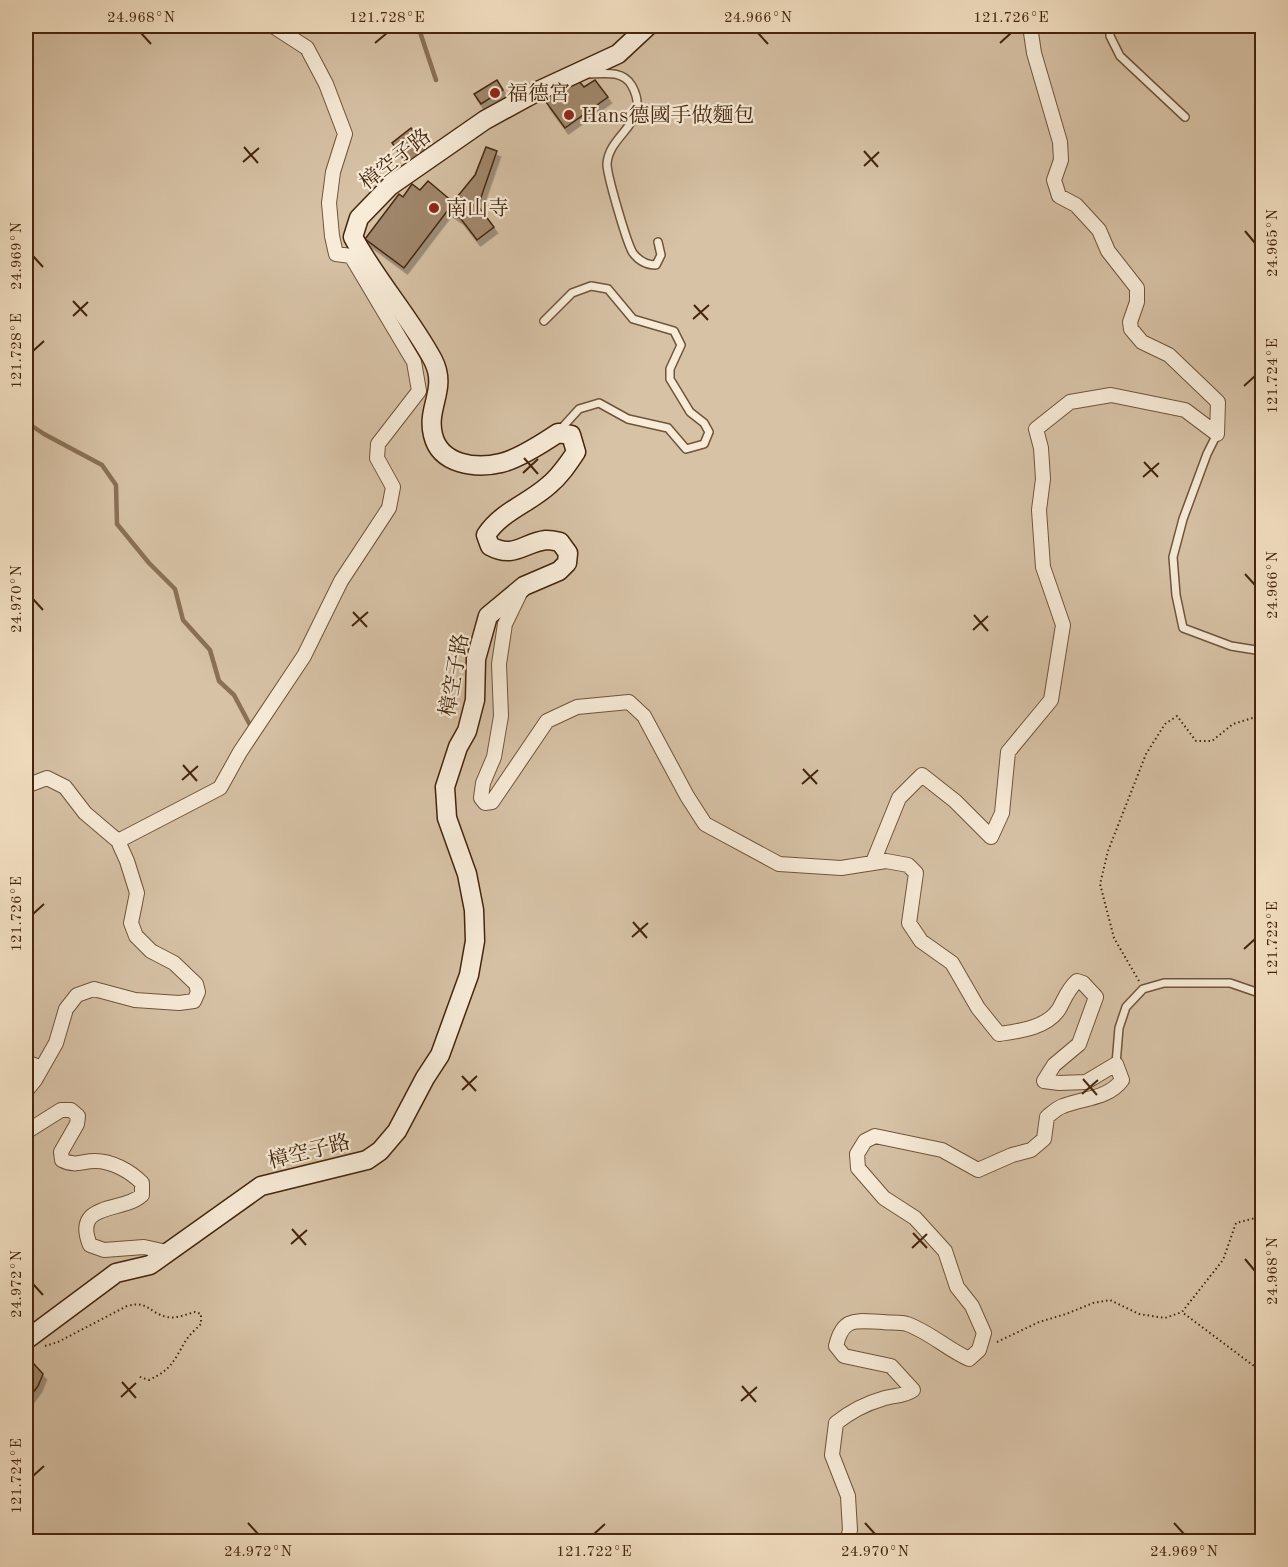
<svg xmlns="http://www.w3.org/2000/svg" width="1288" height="1567" viewBox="0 0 1288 1567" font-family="'Old Standard TT','Noto Serif TC',serif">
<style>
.green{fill:#d7c2a6;stroke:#8e7459;stroke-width:1.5}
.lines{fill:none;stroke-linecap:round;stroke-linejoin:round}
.stream{stroke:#8a7055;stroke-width:4.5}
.building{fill:#a0876c;stroke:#44250c;stroke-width:1.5;filter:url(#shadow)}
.lane-casing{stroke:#70543a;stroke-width:10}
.street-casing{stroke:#70543a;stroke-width:16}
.secondary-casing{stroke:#44250c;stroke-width:21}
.path{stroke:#44250c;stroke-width:2;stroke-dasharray:1.5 3;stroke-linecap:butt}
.lane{stroke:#f8ecd9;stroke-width:7}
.street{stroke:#f8ecd9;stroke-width:14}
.secondary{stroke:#f8ecd9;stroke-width:18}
.ticks{fill:none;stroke:#44250c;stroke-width:2}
.poi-dot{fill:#8f2418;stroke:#f8ecd9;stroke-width:2}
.labels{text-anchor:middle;stroke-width:4.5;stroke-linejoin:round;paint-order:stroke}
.poi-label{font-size:21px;fill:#44250c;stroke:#f8ecd9;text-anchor:start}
.street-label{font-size:21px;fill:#44250c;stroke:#f8ecd9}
.neatline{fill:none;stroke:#44250c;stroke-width:2}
.ticks-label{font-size:15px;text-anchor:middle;fill:#44250c}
</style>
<defs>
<filter id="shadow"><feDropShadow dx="3.5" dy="6" stdDeviation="0" flood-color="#0004"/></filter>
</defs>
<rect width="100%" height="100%" fill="#f5e2c5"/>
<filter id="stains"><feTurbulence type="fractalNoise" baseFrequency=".00333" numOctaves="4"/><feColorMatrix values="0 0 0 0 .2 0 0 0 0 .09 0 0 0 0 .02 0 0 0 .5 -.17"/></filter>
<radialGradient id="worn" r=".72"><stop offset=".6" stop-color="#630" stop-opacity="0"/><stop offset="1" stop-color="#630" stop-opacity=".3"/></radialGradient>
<!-- green -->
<path class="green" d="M26,26H1262V1541H26Z"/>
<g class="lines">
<!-- stream -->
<path class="stream" d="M418,26L436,80
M26,422L44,434L102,465L116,485L117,524L149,563L175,589L183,620L210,650L219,681L234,695L250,725"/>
</g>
<!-- building -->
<path class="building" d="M577,79L584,87L595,80L608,97L565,128L546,102Z
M497,80L503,90L481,104L474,94Z
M411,128L428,150L409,165L392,143Z
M486,147L497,151L478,206L494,227L477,240L461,219L448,210L404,268L365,239L399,194L403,197L412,184L420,190L428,181L453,202L475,175Z
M34,1364L43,1374L38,1386L26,1402V1368L27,1370Z"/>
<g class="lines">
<defs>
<path id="lane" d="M1110,26V36L1120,56L1185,117
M591,74C606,73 624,71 632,86C652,123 609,133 607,164C607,175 627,244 633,253C639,261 647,265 656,265L661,255L658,242
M544,321L572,293L591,286L608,289L633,319L674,331L681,345L670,369V379L690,412L704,423L709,432L704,444L686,449L668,428L628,419L599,403L579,409L559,431
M1217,434L1207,454L1183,519L1173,557L1176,595L1183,628L1231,646L1262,651
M1116,1064L1119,1028L1126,1007L1143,989L1164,983H1230L1262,994"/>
<path id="street" d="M273,26L307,48L326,84L345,134L333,172L329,203L332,236L336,254L351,256L359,252
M1030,26L1034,53L1060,142L1061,160L1054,180L1059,196L1076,205L1099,230L1108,251L1137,288V302L1130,322L1131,329L1142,342L1169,355L1218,402L1217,434
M521,591L505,624L499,664L501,716L494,757L483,783L481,798L485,803L492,802L547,721L577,707L629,702L644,716L687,796L705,824L779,864L841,868L886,861L908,865L916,873L909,923L921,941L952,963L978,1008L999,1034C1019,1031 1047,1028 1059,1009C1065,998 1068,989 1077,981L1083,983L1096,997L1079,1044L1054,1065L1044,1081L1059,1083L1086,1082L1116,1064L1122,1080C1108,1099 1083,1098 1063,1106C1057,1108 1052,1113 1047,1117L1044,1139L1031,1150L1012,1155L978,1170L942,1150L875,1136L865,1141L857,1154L858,1168L884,1198L915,1218L945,1251L957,1287L972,1306L984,1333L979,1350L969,1359C947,1349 928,1331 907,1324C900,1322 890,1323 883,1322C856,1321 843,1316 836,1346L844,1356L891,1366L913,1390C903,1397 893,1395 882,1399C864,1404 850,1412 836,1423L832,1455L848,1496L850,1530L847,1542
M26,786L47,778L65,787L85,813L118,841L127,861L137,893L131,923L136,936L151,951L174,963L196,984L198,992L194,1001L179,1003L135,1000L94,989L77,995L66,1009L56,1043L35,1080L26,1091
M118,841L220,788L240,752L304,656L341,581L389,508L393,487L377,458L378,444L419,391L414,362L351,256
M873,862L899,798L922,775L955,801L991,837L1002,813L1008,752L1051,700L1063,625L1043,567L1039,510L1043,479L1041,448L1036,429L1070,402L1111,395L1185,410L1217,434
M26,1062L42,1068
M26,1132L61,1110H71L78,1116L77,1124L61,1152L62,1160C76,1167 81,1161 95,1161C112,1161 130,1171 142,1183V1195C123,1213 72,1201 90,1245L104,1250L144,1247L167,1252"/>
<path id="secondary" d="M26,1340L116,1273L150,1265L261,1186L367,1160L380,1151L397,1131L425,1078L440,1055L469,975L475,941L474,910L467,874L447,818L445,787L458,747L467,731L475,700L476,659L488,616L524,586L559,571L567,563L568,553L560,542C556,541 550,540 546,540C523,543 514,559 490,546L486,535C502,511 528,504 549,485C560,476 568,464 576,452L571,435L558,433C543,443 518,459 501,463C476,469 440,465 433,435C426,407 448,389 433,360C410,317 376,280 353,237L359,218L390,186L485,120L538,91L618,54L648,26"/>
</defs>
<!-- lane casing -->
<use href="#lane" class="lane-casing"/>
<!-- street casing -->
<use href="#street" class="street-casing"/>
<!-- secondary casing -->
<use href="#secondary" class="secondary-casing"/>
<!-- path -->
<path class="path" d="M1139,981L1114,938L1100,884L1108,851L1146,754L1165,724L1177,716L1196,741H1212L1233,724L1262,715
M1262,1218L1259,1217L1236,1223L1223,1260L1182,1312L1262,1372
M997,1342L1039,1322L1066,1314L1093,1303L1110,1300L1139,1314L1165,1318L1182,1312
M45,1346L58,1342L127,1306C148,1300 149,1313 167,1317C176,1319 187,1314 195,1312L201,1314V1324C196,1329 189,1335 185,1342C173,1362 172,1369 149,1380L137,1376"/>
<!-- lane -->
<use href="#lane" class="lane"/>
<!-- street -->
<use href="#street" class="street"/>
<!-- secondary -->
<use href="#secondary" class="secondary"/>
</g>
<!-- ticks -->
<path class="ticks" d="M141,33L151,44M758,33L768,44M375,43L387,33M1000,43L1011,33M244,147L258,163M864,151L878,167M243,162L259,148M864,166L879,152M1245,231L1255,243M33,256L43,267M73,301L87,316M694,305L708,320M73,316L88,302M693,319L709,305M33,351L44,341M1244,386L1255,376M524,458L538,474M1144,462L1158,477M523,473L538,459M1143,477L1159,463M1245,574L1255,585M33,599L43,610M353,612L367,627M974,615L988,631M352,626L368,612M973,630L988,616M183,765L197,781M803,769L817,784M182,780L198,766M802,784L818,770M33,914L44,904M633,922L647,938M632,937L648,923M1244,949L1255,939M462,1076L476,1091M1083,1079L1097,1095M462,1090L477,1076M1082,1094L1098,1080M292,1229L306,1245M913,1233L927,1248M291,1244L307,1230M912,1248L927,1234M1245,1259L1255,1271M33,1284L43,1295M122,1382L136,1398M742,1386L756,1402M121,1397L136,1383M741,1401L757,1387M33,1476L44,1466M248,1523L258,1534M865,1523L875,1534M1174,1523L1184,1534M594,1534L605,1524"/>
<!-- markers -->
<g class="poi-dot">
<circle cx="495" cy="93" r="6"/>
<circle cx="569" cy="115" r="6"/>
<circle cx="434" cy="208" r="6"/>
</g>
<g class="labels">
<!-- poi labels -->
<g class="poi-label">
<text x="507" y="100">福德宮</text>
<text x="581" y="122">Hans德國手做麵包</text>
<text x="446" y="215">南山寺</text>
</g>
<!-- street labels -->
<g class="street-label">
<text transform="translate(395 159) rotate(-38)" y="7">樟空子路</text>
<text transform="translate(454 675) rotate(-80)" y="7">樟空子路</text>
<text transform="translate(309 1151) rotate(-14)" y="7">樟空子路</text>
</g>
</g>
<!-- margin -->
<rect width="1288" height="1567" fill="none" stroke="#f5e2c5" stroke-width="66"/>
<rect x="33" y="33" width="1222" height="1501" class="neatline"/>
<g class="ticks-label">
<text x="141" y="22">24.968°N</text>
<text x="387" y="22">121.728°E</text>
<text x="758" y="22">24.966°N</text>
<text x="1011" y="22">121.726°E</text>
<text transform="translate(1272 243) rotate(-90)" y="5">24.965°N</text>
<text transform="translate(16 256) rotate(-90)" y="5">24.969°N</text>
<text transform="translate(16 351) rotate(-90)" y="5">121.728°E</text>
<text transform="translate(1272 376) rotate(-90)" y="5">121.724°E</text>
<text transform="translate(1272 585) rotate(-90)" y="5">24.966°N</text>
<text transform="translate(16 599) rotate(-90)" y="5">24.970°N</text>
<text transform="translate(16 914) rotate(-90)" y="5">121.726°E</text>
<text transform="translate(1272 939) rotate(-90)" y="5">121.722°E</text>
<text transform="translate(1272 1271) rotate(-90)" y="5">24.968°N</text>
<text transform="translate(16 1284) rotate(-90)" y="5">24.972°N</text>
<text transform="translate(16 1476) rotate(-90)" y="5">121.724°E</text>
<text x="258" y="1556">24.972°N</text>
<text x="594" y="1556">121.722°E</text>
<text x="875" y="1556">24.970°N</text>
<text x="1184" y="1556">24.969°N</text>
</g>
<rect width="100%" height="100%" filter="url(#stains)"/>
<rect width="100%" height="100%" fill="url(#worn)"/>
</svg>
